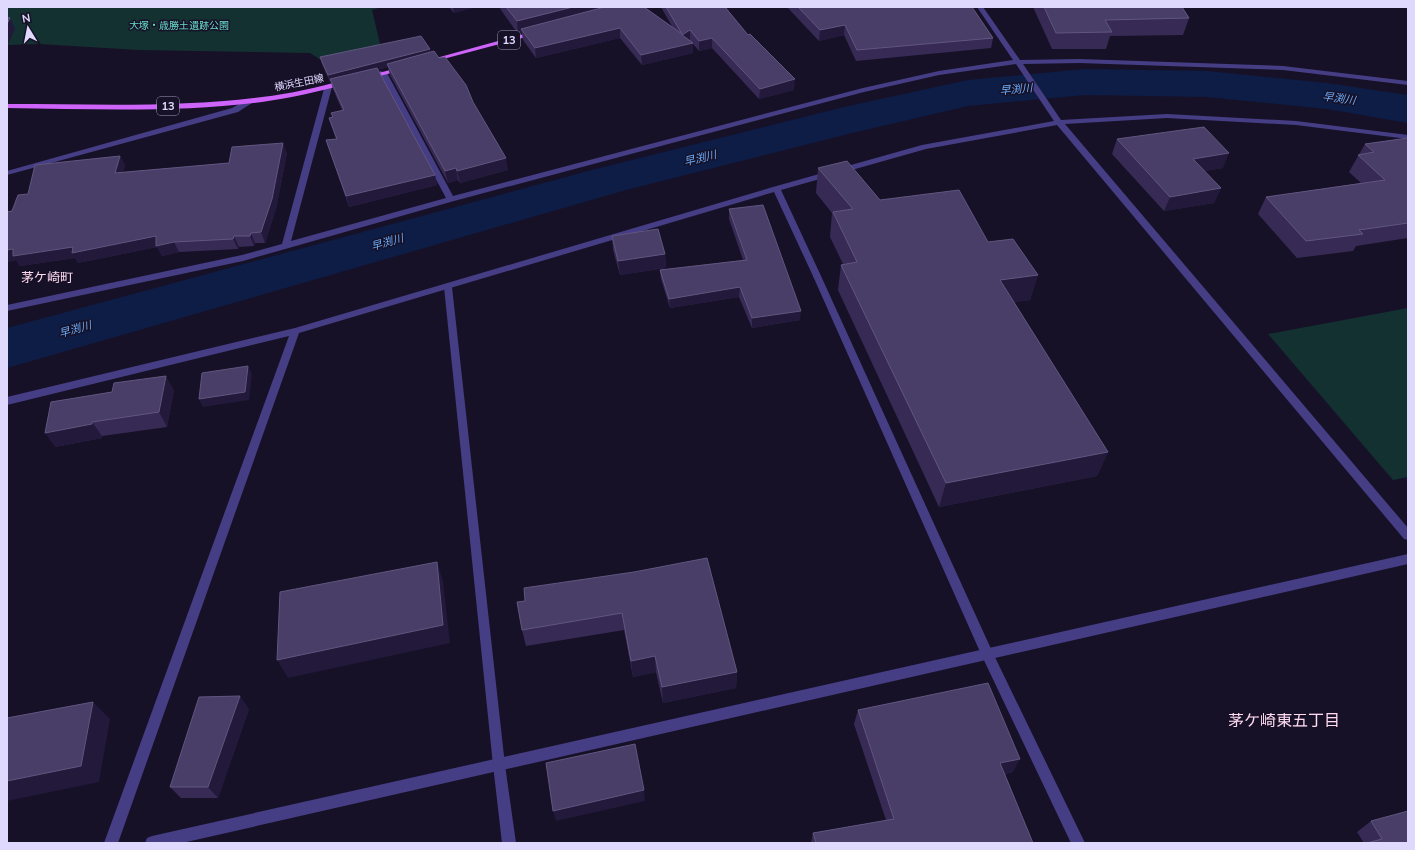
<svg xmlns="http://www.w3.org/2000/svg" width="1415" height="850" viewBox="0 0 1415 850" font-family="Mulish,'Noto Sans JP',sans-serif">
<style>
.green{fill:#143132}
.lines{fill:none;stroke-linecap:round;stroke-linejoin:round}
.river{fill:#0d1d46;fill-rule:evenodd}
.lane{fill:#463e85;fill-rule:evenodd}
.street{fill:#463e85;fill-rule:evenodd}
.primary{fill:#ce64fa;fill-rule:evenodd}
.wall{fill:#372b55}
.shaded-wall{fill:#22193b}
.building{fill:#493e67;stroke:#61567f}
.labels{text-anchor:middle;stroke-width:3;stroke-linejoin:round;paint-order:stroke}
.far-park-label{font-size:10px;fill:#67ddc8;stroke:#171128}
.far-street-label{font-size:10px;fill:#e0d9fe;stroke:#171128}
.shield{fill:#171128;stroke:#a49dbe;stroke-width:1}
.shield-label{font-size:11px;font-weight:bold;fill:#e0d9fe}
.far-water-label{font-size:11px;font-style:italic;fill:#6badfa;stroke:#171128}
.neighbourhood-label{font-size:13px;fill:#fedbef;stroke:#171128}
.near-neighbourhood-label{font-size:16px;fill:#fedbef;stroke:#171128}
</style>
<rect width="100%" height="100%" fill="#171128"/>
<!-- green -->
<path class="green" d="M7,7H382L372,10L381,48L321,60L310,53L139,50L39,44L7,45Z
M1408,308V477L1393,480L1268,334Z"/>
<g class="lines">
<!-- river -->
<path class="river" d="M1085,69L1207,71L1327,83L1408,95V123L1327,109L1207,97L1085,95L968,106L848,134L626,190L7,368V328L592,170L844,107L968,80Z"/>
<!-- lane -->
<path class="lane" d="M817,273L821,276L992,651L1085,843H1071L981,654L813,276Z
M448,284L452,287L505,765L516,843H502L493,765L444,287Z"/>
<!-- street -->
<path class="street" d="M977,7H983L1020,60L1079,59L1283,66L1408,81V85L1283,70L1079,63L1023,64L1061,120L1167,114L1296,121L1408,135V139L1296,125L1167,118L1065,124L1408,528V540L1404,539L1057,125L926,149L781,190L821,276L820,278H814L813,276L774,192L299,333L118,843H104L289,336L7,405V397L295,328L773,187L922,145L1054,121L1016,64L939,75L864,92L454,201L243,261L7,311V305L242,255L282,244L325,85L332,87L291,241L446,198L379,73L380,71L387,73L453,196L863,88L939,71L1013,60Z
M248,99L255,101L238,112L7,175V171L232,108Z
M1408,554V564L182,843H145L147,838L152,836Z"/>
<!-- primary -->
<path class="primary" d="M535,31L537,32V34L432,62L429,60Z
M401,67L405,69L403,70L368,79L364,77Z
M345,80H348V84C319,91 291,98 262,102C177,113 92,109 7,108V104C92,104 178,108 262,97C290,94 318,87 345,80Z"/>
</g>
<!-- wall -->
<path class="wall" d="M449,7H475L454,13Z
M499,7H644L673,28L661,7H725L748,35L794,90L759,99L712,48L699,51L693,44V53L642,65L620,38L536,58L523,40L522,33L518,34Z
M787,7H972L993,38L991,48L856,61L844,35L819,41Z
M1033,7H1182L1189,18L1183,35L1110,36L1106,49H1052Z
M431,52L439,58L473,102L508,170L460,183L458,180L448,183L390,75L388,67L378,70L435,175L437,185L349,207L326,140L336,139L329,118L332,117L342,110L333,89L331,82H330L322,64L320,57Z
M1408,138V238L1356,246L1353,251L1297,258L1258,214L1266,197L1361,183L1349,172L1365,144Z
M1117,139L1223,168L1204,171L1221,188L1214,203L1164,211L1112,154Z
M287,153L276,209L265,243H255L254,246L239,247L238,249L179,252L162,256L157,247L78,263L75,258L20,266L16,260L7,262V212L12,211L28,194L120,156L125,166L123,172L229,163Z
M818,168L880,200L988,242L1038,275L1030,300L1014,302L1108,452L1097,476L939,507L838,290L841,265L843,264L830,237L832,213L816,193Z
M729,209L800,320L752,328L739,297L670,308L661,279L660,270L743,260L729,219Z
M612,236L665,254L666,268L620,275L613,250Z
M174,390L167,427L102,436V438L55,447L51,402Z
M634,572L737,672L736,688L663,703L656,672L633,677L624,630L526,646L522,630L525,601Z
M249,709L218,798H181L170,787Z
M858,710L1013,772L1005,774L1033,843H811L813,833L886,820L854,724Z
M1371,821L1408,843H1364L1357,832Z"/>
<!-- shaded-wall -->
<path class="shaded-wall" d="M453,7H475L454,13Z
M573,7H623L521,29L522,33L518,34L517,21Z
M10,18L15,29L7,46V24Z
M845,25L844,35L819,41L820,30Z
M620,28V38L536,58L535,48Z
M690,30V40L682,35Z
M712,38V48L699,51V41Z
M693,43V53L642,65L641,55Z
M430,49L432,56L387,64L388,67L331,82L330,79L331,82H330L328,75Z
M795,79L794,90L759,99L760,89Z
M283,143L287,153L276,209L265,243L261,232Z
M1229,153L1223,168L1187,174L1193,159Z
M120,156L125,166L120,184L115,173Z
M506,158L508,170L460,183L457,171Z
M456,168L458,180L448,183L445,171Z
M435,175L437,185L349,207L346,196Z
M1221,188L1214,203L1164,211L1170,197Z
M251,233L255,243L254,246L250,236Z
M156,236L174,242L179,252L162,256L157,247L78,263L75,258L20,266L16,260L7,262V250L13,249L73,247Z
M234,236L239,247L238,249L233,239Z
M665,254L666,268L620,275L618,261Z
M1038,275L1030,300L993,306L1000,280Z
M740,287L739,297L670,308L669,299Z
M801,311L800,320L752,328V318Z
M248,366L252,374L249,400L203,407L199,399Z
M166,376L174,390L167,427L159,412Z
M92,422L102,436V438L55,447L45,433Z
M1108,452L1097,476L939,507L946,483Z
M437,562L443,581L450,643L288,678L277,660Z
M655,656L656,672L633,677L631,661Z
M737,672L736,688L663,703L662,687Z
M240,696L249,709L218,798L208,787Z
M93,702L110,719L99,782L7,801V781Z
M1020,759L1013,772L993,776L1000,763Z
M644,790L645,801L556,821L553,811Z"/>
<!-- building -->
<path class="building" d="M506,7H573L517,21Z
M605,7H644L682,34L666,7H725L748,35L750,34L795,79L760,89L712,38L699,41L690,30L682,35L693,43L641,55L620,28L535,48L521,29Z
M798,7H972L993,38L857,50L845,25L820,30Z
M1044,7H1182L1189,18L1105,20L1112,32L1056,33Z
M7,17L10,18L7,24Z
M421,36L430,49L328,75L320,57Z
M434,51L439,58L445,57L466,85L473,102L506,158L457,171L456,168L445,171L387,64Z
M377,68L435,175L346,196L326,140L337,139L329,118L333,117L331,113L344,110L330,79Z
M1204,127L1229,153L1193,159L1221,188L1170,197L1117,139Z
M1408,138V223L1359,230L1363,234L1306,241L1266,197L1385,180L1358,155L1374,152L1365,144Z
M283,143L272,199L261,232L251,233L250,236H234L233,239L174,242L156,246V236L72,253L73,247L13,256V249L7,250V212L12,211L18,195L28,194L35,165L120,156L115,173L229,163L232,147Z
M847,161L880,200L959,190L988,242L1013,239L1038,275L1000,280L1108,452L946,483L841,265L857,262L833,212L853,209L818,168Z
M763,205L801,311L752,318L740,287L669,299L660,270L747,260L729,209Z
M658,229L665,254L618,261L612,236Z
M248,366L245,392L199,399L202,373Z
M166,376L159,412L92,422V424L45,433L51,402L112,392L114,383Z
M707,558L737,672L662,687L655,656L631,661L622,613L522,630L517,602L525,601L524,588L634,572Z
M437,562L443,625L277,660L280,592Z
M988,683L1020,759L1000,763L1033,843H816L813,833L894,819L858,710Z
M240,696L208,787H170L199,697Z
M93,702L81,766L7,781V718Z
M635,744L644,790L553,811L546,763Z
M1408,811V843H1367L1382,839L1371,821Z"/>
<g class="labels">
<!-- far-park labels -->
<g class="far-park-label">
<text x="179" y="29">大塚・歳勝土遺跡公園</text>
</g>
<!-- far-street labels -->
<g class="far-street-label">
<text transform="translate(299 82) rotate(-11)" y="4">横浜生田線</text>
</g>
<!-- shield labels -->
<g class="shield">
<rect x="498" y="31" width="22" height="18" rx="3"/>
<rect x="157" y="97" width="22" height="18" rx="3"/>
</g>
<g class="shield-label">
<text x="509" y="44">13</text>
<text x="168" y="110">13</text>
</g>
<!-- far-water labels -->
<g class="far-water-label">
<text transform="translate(1016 89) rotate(-5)" y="4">早渕川</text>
<text transform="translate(1339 98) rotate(8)" y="4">早渕川</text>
<text transform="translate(700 158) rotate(-14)" y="4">早渕川</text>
<text transform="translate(387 242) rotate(-16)" y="4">早渕川</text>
<text transform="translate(75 329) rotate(-16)" y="4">早渕川</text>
</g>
<!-- neighbourhood labels -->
<g class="neighbourhood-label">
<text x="47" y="282">茅ケ崎町</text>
</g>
<!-- near-neighbourhood labels -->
<g class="near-neighbourhood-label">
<text x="1284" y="726">茅ケ崎東五丁目</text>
</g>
</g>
<!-- border -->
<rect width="1415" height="850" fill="none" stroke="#e0d9fe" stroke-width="16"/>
<!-- north arrow -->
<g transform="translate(28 28) rotate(350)" stroke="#171128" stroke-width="3" paint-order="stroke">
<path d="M0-3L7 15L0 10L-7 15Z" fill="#e0d9fe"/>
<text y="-6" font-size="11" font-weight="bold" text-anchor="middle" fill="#e0d9fe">N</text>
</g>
</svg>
